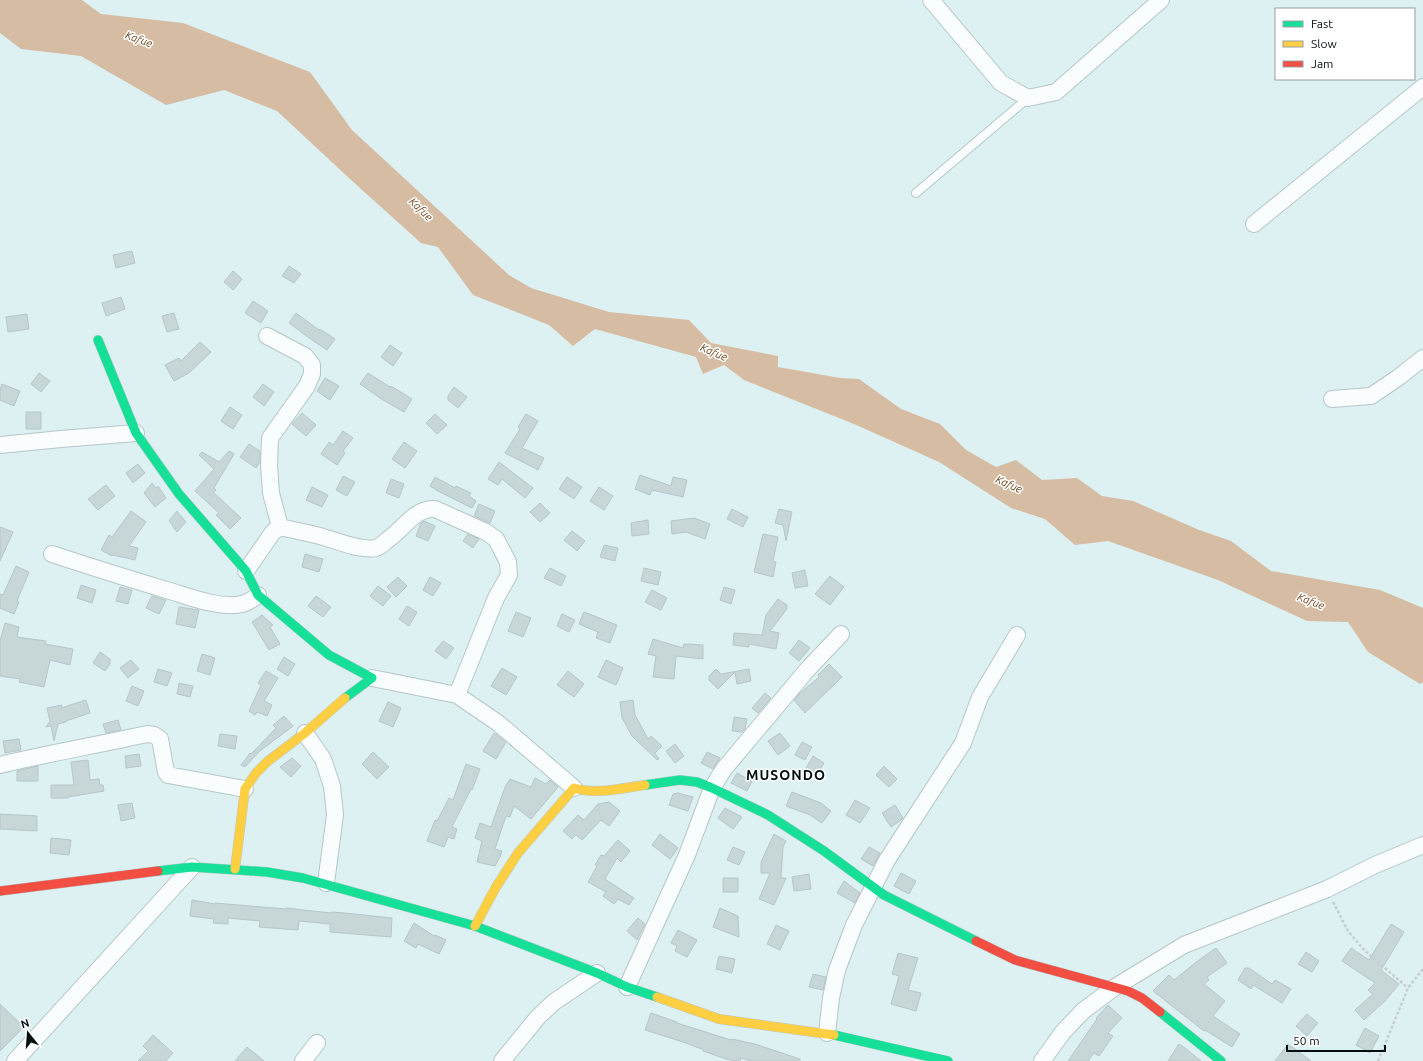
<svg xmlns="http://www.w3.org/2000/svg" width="1423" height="1061" viewBox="0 0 1423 1061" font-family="Ubuntu,sans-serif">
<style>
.water{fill:#d5bca2}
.building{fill:#c7d7d8;stroke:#b6c6c8}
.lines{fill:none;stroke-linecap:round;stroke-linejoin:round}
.lane-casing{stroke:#b6c6c7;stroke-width:10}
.street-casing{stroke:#b6c6c7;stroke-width:18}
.fast-casing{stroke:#b6c6c7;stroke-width:10}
.slow-casing{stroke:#b6c6c7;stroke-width:10}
.jam-casing{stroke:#b6c6c7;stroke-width:10}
.path{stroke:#c8cdce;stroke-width:2.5;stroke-dasharray:3 2;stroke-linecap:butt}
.lane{stroke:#fafdfd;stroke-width:8}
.street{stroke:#fafdfd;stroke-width:16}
.fast{stroke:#16e098;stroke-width:9}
.slow{stroke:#ffcf43;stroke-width:9}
.jam{stroke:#f24e42;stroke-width:9}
.labels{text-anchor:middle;stroke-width:3;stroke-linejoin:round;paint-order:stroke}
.water-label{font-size:11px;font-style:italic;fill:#72471c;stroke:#fff}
.district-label{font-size:14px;font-weight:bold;letter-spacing:1px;fill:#030e0f;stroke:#fff}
</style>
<rect width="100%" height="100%" fill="#ddf1f3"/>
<!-- water -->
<path class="water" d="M0,0H82L101,14L183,23L310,72L352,130L509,275L531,288L609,312L689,320L711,343L778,356V367L840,378L859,379L901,409L940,424L966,450L996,467L1016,460L1042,480L1077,478L1102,496L1133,501L1199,530L1231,541L1271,571L1380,590L1423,608V682L1420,684L1368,652L1348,622L1307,621L1218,580L1108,541L1075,545L1045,519L1011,508L939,462L854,424L744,380L724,365L703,374L696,357L595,329L573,346L549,325L473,295L438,247L421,243L350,179L277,111L224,90L166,105L81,56L21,49L0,33Z"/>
<!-- building -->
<path class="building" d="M132,251L135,263L116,268L113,255Z
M289,266L301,274L294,283L282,276Z
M233,271L242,279L233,290L224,282Z
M121,297L125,309L106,316L102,303Z
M253,301L268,311L261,323L245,313Z
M174,313L179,329L167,332L162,316Z
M296,313L319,330L320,329L335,339L327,350L312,340L289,323Z
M27,314L29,329L8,332L6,317Z
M200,342L211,352L189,373L174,381L165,365L179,358L181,361Z
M390,345L402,353L393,366L381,357Z
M39,373L50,381L41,392L31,384Z
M368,373L390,387L391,386L412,399L404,412L383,400L360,384Z
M325,378L339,386L330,400L317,391Z
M2,384L20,391L14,406L0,400V390Z
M263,384L274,392L264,406L253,397Z
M454,387L467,397L458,408L448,400V396Z
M230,407L242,415L233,429L221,421Z
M26,412H41V429H26Z
M302,413L316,425L306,436L292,424Z
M435,414L447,425L437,434L426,423Z
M526,414L538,421L522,448L544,458L538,470L505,453L520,429L518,427Z
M343,431L353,438L343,451L345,453L337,465L321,454L329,442L333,445Z
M404,442L417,451L405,468L392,459Z
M249,444L260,451V462L256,468L240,457Z
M229,451L234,454L214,488L216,490L213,492L241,518L230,529L216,515L219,513L195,491L214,469L199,455L202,452L219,462Z
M499,462L533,488L525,498L502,479L498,485L488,479Z
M138,464L145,473L133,483L126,473Z
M640,475L671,486L673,477L687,480L683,497L652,490L650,495L635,489Z
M343,476L355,482L347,496L336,490Z
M435,477L455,488L456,486L471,493L469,496L476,501L472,508L438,491L430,486Z
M567,477L582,487L574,499L559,489Z
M391,479L404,484L399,498L386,493Z
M152,483L156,488L158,486L166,498L155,507L144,493Z
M106,485L115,496L98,510L88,499Z
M312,487L328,495L322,507L306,500Z
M599,487L613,496L604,510L590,501Z
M540,503L550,513L540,522L530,512Z
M479,504L495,511L490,523L474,516Z
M732,509L748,517L743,527L727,519Z
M779,509L792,512L786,541L783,525L775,523Z
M131,511L146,522L129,546L138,548L135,560L113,555L112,556L101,550L109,535L112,537Z
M177,511L186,522L177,532L169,521Z
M694,518L710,524L705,539L686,532L672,534L671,521Z
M648,520L649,534L632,536L631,523Z
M424,521L435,526L428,541L416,536L421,523Z
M0,527L13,532L0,561Z
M572,531L585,541L577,551L564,540Z
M468,534L479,539L473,548L463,541Z
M763,534L778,537L773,561L776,562L773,577L754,572Z
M604,545L618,548L615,561L600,557Z
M305,554L323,559L319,572L302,567Z
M16,566L29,572L17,601L19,602L14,614L0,608V594L3,595Z
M550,568L566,576L561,586L544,578Z
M644,568L661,572L658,585L641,581Z
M805,570L808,586L795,588L792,573Z
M830,576L844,587L830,605L815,594Z
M398,577L407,586L396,597L387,587Z
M430,577L441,583L433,596L423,590Z
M81,585L96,590L92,603L77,598Z
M378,586L391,596L383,606L370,596Z
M120,587L132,590L128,604L116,601Z
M724,587L735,590L731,604L720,600Z
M652,590L667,598L661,610L645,602Z
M152,596L166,600L159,614L146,608Z
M316,596L331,607L323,617L308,606Z
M778,599L787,605V609L770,631L779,633L776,649L749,644V647L733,645L734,633L762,635L766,615Z
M407,606L417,612L409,626L399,619Z
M179,607L199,610L195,628L176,624Z
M516,612L531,618L523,637L508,631Z
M584,612L617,625L610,643L596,638L598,632L579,624Z
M562,614L575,620L569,632L557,626Z
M262,615L273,625L270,627L280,644L269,650L252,622Z
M5,623L19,627L17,637L46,641L45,644L73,649L70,665L50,660L44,687L19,682L20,679L0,676V641Z
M653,639L683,648L684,644L703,645V659L676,656L674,679L653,677L656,656L648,654Z
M799,640L810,648L799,661L789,653Z
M443,641L454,648L446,659L435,651Z
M100,652L110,659V664L105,671L93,663Z
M202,654L215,658L210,675L197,671Z
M284,657L295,664L288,676L277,669Z
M131,660L139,669L128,678L120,668Z
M606,660L623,668L616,685L598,677Z
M829,664L842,677L805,713L794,700L799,694L819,677L818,675Z
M502,668L517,677L506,695L491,686Z
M158,669L172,673L167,686L154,682Z
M716,669L721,674L749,669L751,681L737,684L735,672L718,689L709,680V676Z
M266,671L278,678L264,701L272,705L267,716L257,712L255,715L249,711L261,685L258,683Z
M568,671L584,684L574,697L557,685Z
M179,683L193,686L190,697L177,694Z
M132,686L144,691L138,706L126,701Z
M765,693L771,698L758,713L752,708Z
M86,700L90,713L66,721V722L58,724L54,741L51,726L46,727L50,721L47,708L62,705L61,708Z
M633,700L635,715L648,739L651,736L662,746L655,753L659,759L657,760L632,736L622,718L620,702Z
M388,702L401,708L393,727L379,721Z
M284,716L293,726L260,751L245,767L241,765L250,753L251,754L276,728L273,725Z
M734,717L747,719L745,729L742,732L732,731Z
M118,720L121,730L106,733L103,724Z
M494,733L506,742L496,759L483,751Z
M780,733L790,746L778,755L768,741Z
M220,734L237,736L235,749L218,746Z
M19,739L21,750L5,753L3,741Z
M802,742L812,747L805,760L795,755Z
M675,744L684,756L675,763L666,751Z
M373,752L389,767L377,779L362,764Z
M707,752L720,758L713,769L701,763Z
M139,754L141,766L126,768L125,756Z
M813,756L824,763L816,776L805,770Z
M292,758L301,766L291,777L280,767Z
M88,760L90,780L99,779L100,785H103L104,791L68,797V798H51V785H74L71,762Z
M466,764L480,769L472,790L471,789L452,827L457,829L454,839L448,837L444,847L427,841L435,820L437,821L449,798L453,800Z
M38,766V781H17V771Z
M884,766L897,779L889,787L876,775Z
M737,773L752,781L747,791L731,783Z
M535,778L546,784L550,780L558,787L531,819L514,806L510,817L506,816L495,849L502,851L500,857L495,866L477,862L482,841L475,838L480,823L491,827L505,787L510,779L531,787Z
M792,792L821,803L831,811L822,823L810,815L786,806Z
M678,793L693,797L688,811L669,805L673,794Z
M855,800L870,808L860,823L846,815Z
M609,802L620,811L609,826L601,820L582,840L576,835L572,839L563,831L578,815L584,820L598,804Z
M132,803L135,818L121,821L118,805Z
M895,805L903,818L901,820L891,827L882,813Z
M725,808L742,817L733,829L718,818Z
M0,814L37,816V831L0,829Z
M660,834L678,848L670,859L652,845Z
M774,834L786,841L783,847L781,878H786L774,905L759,899L770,873H761V862Z
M51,838L71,840L69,855L50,853Z
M618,840L630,851L621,862L617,858L605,879L634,898L629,905L618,899L614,904L603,896L606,892L588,882L597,866L595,865L601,855L604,856Z
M733,847L745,852L739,865L727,860Z
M869,847L880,853L873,866L861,859Z
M901,873L916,881L909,894L894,886Z
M809,874L811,889L794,891L792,877Z
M723,878H738V892H723Z
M844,881L860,893L855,903L837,893Z
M192,900L215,904V903L286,909V908L331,913L332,912L345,913L392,918L391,937L330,932V924L299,921L298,930L259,927L260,921L228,918V924L213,923L214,919L190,916Z
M720,908L738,916L739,937L713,927Z
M638,918L645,924L637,940L627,931Z
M414,923L434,936L435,935L446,940L439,954L418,944L416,948L404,941Z
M1391,924L1404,932L1381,970L1399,984L1385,1001L1364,1020L1355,1010L1373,994L1368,990L1375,983L1342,961L1351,948L1369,960Z
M776,925L789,931L780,950L767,944Z
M678,930L697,940L687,957L675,951L677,946L671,943Z
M1216,948L1227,963L1207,977L1209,980L1204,984L1225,1001L1213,1016L1240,1034L1232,1047L1205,1030L1204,1031L1153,991L1169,975L1174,980L1195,963Z
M1306,952L1319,961L1312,972L1298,964Z
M898,953L918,958L908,990L921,993L916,1011L891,1004L899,976L892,974Z
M719,956L735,959L732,973L716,969Z
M1245,968H1249L1272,984L1275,980L1291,989L1282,1003L1253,985L1251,989L1238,980Z
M813,974L826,977L823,990L809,987Z
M0,1004L24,1027L0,1051Z
M1108,1005L1122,1018L1108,1033L1113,1036L1099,1056L1094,1053L1088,1061H1068L1097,1019L1096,1018Z
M651,1013L677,1022V1023L731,1040L732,1039L755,1044L800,1059V1061H751L741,1058L740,1061H736L726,1059L703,1051L704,1050L683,1042L645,1030Z
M1307,1014L1318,1023L1307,1036L1296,1026Z
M1365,1028L1379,1036L1370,1053L1356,1045Z
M153,1035L173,1053L166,1061H138L148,1051L143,1046Z
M1179,1044L1185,1048L1201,1061H1168Z
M1288,1044L1299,1052L1311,1061H1275Z
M247,1047L264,1061H235Z"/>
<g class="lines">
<defs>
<path id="lane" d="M916,193L1028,98"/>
<path id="street" d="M931,0L1001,83L1028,98L1056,92L1161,0
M1254,224L1423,87
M267,336L305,356L312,365V374L307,386L270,438L269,466L271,493L280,527
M1332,399L1371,396L1399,377L1423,358
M0,445L61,439L136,433
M52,554C91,567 130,579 170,591C190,597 221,609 242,604C248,603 253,599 258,595
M246,571L273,532L280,527C292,530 304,532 316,535C333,539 359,551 376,548C379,547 383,544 386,541C402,531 415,507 435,509L486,532L496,539L508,562L509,575L496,598L457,695
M372,678L457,695L498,723L574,788
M305,733L323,759L332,786L335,815L326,883
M0,765C49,753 98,745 147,734L154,735L160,739L166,772L168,775L245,789
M627,987L687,855L712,788L724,769L807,670L841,634
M827,1033L831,998L837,970L854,925L887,860L963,743L980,697L1017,635
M15,1061L192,867
M303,1061L317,1043
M502,1061L538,1017L554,1002L597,973
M1042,1061L1063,1032L1083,1011L1115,987L1184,945L1327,889L1375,865L1423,845"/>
<path id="fast" d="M98,340L136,433L179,494L246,571L258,595L329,655L372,678L345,698
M645,785L680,780L697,782L712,788L768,815L824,851L884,895L976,941
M158,871L192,867L267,872L303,878L475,926L597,973L627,987L657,997
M1160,1012L1221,1061
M834,1035L948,1061"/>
<path id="slow" d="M235,869L245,789L256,773L268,761L305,733L345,698
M475,926L496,887L518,853L574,788C597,795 622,788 645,785
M657,997L719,1019L834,1035"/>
<path id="jam" d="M0,891L158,871
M976,941L1015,960L1128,991L1142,998L1160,1012"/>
</defs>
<!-- lane casing -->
<use href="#lane" class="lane-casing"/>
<!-- street casing -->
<use href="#street" class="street-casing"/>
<!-- fast casing -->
<use href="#fast" class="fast-casing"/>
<!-- slow casing -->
<use href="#slow" class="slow-casing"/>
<!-- jam casing -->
<use href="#jam" class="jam-casing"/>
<!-- path -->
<path class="path" d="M1333,902L1348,931L1364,950L1408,988
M1378,1061L1408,988L1423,969"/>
<!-- lane -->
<use href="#lane" class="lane"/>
<!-- street -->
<use href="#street" class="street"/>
<!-- fast -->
<use href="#fast" class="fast"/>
<!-- slow -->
<use href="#slow" class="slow"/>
<!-- jam -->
<use href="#jam" class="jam"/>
</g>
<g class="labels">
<!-- water labels -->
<g class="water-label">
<text transform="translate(139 39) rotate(20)" y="4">Kafue</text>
<text transform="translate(421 209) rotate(44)" y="4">Kafue</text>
<text transform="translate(714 352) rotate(23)" y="4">Kafue</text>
<text transform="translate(1009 484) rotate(24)" y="4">Kafue</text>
<text transform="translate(1311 601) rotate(21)" y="4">Kafue</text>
</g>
<!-- district labels -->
<g class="district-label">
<text x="786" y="780">MUSONDO</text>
</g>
</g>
<!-- legend -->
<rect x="1275" y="8" width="140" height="72" fill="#ffffff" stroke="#9a9f9f"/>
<rect x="1283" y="21" width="20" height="6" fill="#16e098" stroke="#9a9f9f"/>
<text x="1311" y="28" font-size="12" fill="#030e0f">Fast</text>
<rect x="1283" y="41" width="20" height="6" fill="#ffcf43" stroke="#9a9f9f"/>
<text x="1311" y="48" font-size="12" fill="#030e0f">Slow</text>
<rect x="1283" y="61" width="20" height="6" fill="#f24e42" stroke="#9a9f9f"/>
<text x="1311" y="68" font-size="12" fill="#030e0f">Jam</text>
<!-- north arrow -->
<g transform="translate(28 1033) rotate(343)" stroke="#ffffff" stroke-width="3" paint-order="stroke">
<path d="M0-3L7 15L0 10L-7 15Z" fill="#030e0f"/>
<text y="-6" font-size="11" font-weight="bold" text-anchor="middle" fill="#030e0f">N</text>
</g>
<!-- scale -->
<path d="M1287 1045v6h98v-6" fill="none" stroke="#030e0f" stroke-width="2"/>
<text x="1293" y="1045" font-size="12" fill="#030e0f" stroke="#ffffff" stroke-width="3" paint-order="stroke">50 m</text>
</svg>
